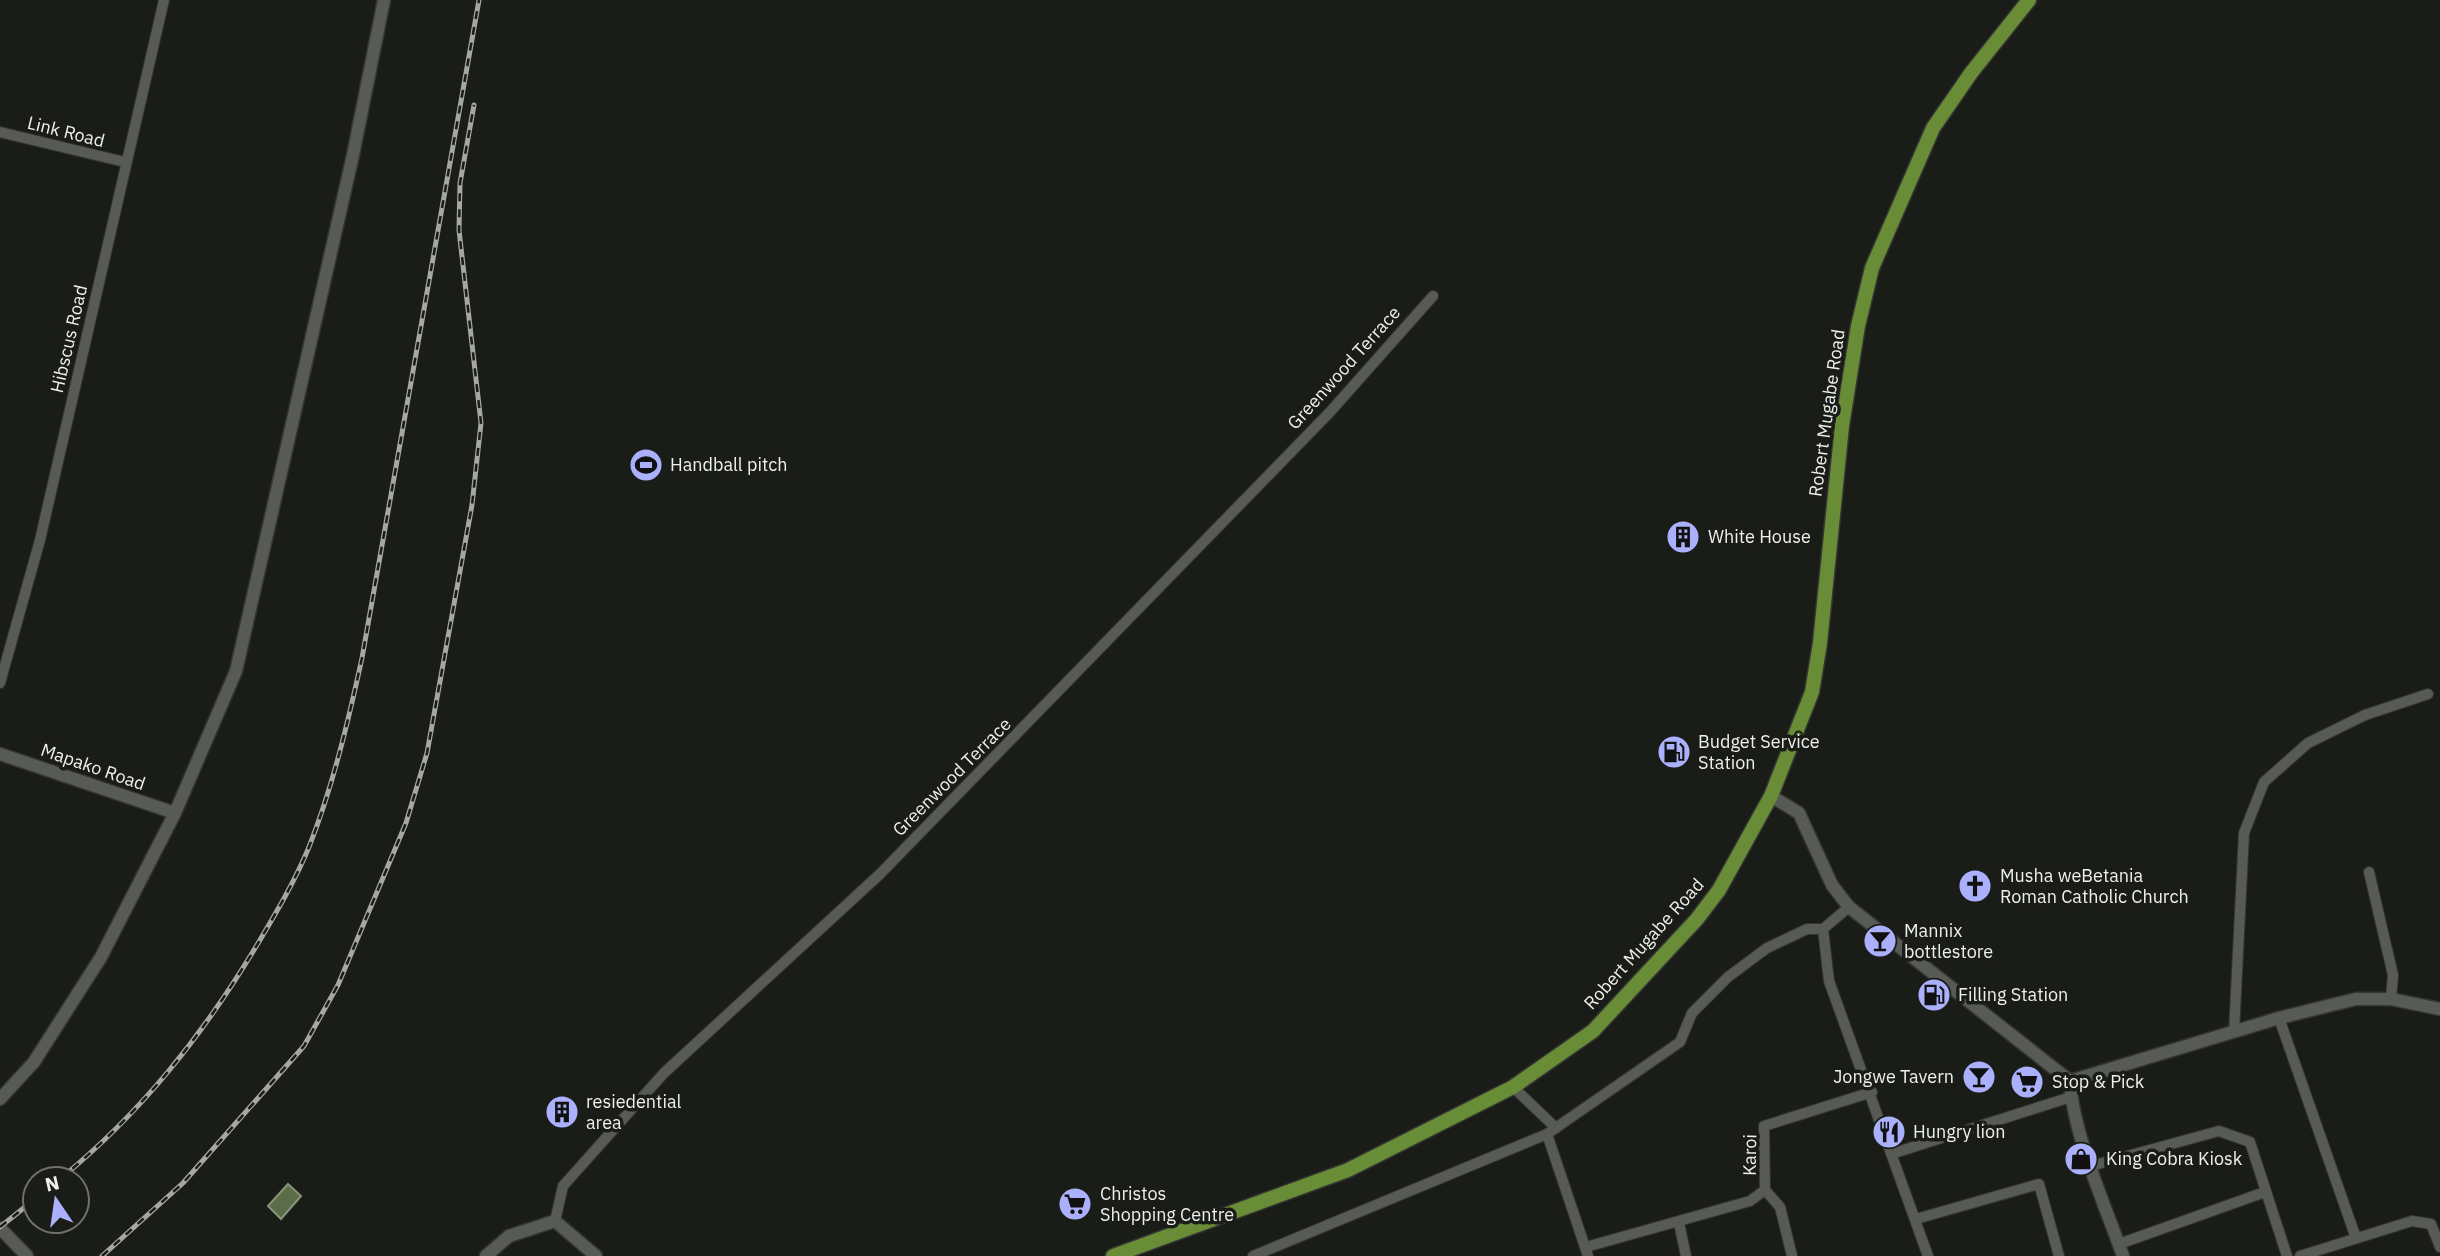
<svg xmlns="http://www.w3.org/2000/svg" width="2440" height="1256" viewBox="0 0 2440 1256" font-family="'IBM Plex Sans',sans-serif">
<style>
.water{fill:#5a6c48;stroke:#86947a;stroke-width:2}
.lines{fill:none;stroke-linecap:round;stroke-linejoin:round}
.minor-casing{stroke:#343633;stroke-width:12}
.tertiary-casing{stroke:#343633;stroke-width:15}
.primary-casing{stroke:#343633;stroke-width:17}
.minor{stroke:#575a55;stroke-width:10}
.tertiary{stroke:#575a55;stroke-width:12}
.primary{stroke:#698d36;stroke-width:14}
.rail-casing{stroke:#a5a7a4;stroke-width:5}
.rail{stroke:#1a1c18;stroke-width:2.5;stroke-dasharray:8;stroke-linecap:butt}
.labels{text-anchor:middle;stroke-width:7;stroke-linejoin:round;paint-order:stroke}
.street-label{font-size:18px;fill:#eef0ed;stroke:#1a1c18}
.poi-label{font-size:18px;fill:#eef0ed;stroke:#1a1c18;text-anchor:start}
</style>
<rect width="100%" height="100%" fill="#1a1c18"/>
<!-- water -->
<path class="water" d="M288,1184L301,1196L281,1219L268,1206Z"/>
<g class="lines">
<defs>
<path id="minor" d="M0,132L125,162
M0,683L40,540L164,0
M2369,872L2393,975L2391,999
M1849,907L1823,929L1829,981L1928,1256
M2279,1018L2356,1238
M2234,1032L2244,833L2264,782L2308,743L2365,715L2428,694
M1513,1087L1556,1128
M1547,1134L1588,1256
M1891,1154L2071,1097
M2091,1166L2219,1131L2250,1142L2287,1256
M1765,1190L1780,1207L1792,1256
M1916,1219L2039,1184L2059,1256
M555,1221L563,1186L664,1073L880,874L1330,412L1433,296
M1679,1223L1686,1256
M2119,1244L2265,1192
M1586,1247L1750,1201L1765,1190L1764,1126L1872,1092
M1253,1256L1547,1134L1680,1042L1692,1013L1728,977L1767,948L1807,929H1823
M2300,1256L2412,1221L2431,1224L2440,1247"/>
<path id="tertiary" d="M0,754L175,813
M1771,796L1799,813L1832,885L1849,907L2070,1081L2279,1018L2356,999H2391L2440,1009
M2070,1081C2073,1134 2105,1205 2123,1256
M0,1099L34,1062L101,957L175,813L236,671L353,155L384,0
M0,1228L27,1256
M486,1256L509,1236L555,1221L596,1256"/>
<path id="primary" d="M1113,1256L1348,1170L1513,1087L1593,1031L1697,919L1719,890L1771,796L1812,692L1820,643L1842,426L1858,326L1872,268L1933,128L1971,73L2029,0"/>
</defs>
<!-- minor casing -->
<use href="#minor" class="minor-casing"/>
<!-- tertiary casing -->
<use href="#tertiary" class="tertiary-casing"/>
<!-- primary casing -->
<use href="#primary" class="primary-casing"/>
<!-- minor -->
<use href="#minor" class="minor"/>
<!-- tertiary -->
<use href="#tertiary" class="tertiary"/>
<!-- primary -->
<use href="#primary" class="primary"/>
<defs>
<path id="rail" d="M60,1179C141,1113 203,1035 257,945C276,913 295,881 309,847C333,786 348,722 362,658L479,0
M0,1227L35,1199
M102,1256L183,1183L304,1046L338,985L406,823L427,753L472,505L481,423L459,230L460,183L474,105"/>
</defs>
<!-- rail casing -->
<use href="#rail" class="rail-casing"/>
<!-- rail -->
<use href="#rail" class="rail"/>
</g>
<!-- icons -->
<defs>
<symbol id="stadium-disc" viewBox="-11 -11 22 22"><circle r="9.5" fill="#aab0fb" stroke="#1a1c18"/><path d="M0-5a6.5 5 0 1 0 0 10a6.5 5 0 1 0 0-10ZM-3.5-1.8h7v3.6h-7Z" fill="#111"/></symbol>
<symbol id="building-disc" viewBox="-11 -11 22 22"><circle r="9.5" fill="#aab0fb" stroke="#1a1c18"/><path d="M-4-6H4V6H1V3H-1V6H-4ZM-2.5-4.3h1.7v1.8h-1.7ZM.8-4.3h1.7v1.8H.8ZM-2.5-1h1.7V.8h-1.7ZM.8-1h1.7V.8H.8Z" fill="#111"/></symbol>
<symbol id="fuel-disc" viewBox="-11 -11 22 22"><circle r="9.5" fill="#aab0fb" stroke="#1a1c18"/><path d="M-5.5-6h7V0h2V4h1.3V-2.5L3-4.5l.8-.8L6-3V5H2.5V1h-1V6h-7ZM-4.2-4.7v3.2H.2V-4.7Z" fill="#111"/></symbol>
<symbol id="church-disc" viewBox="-11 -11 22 22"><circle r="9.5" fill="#aab0fb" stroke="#1a1c18"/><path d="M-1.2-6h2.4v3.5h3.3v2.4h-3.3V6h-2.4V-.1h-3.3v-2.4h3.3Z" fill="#111"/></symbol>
<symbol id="bar-disc" viewBox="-11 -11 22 22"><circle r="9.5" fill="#aab0fb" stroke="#1a1c18"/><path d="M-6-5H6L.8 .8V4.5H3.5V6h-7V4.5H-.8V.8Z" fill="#111"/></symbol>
<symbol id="supermarket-disc" viewBox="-11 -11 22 22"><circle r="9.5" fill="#aab0fb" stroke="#1a1c18"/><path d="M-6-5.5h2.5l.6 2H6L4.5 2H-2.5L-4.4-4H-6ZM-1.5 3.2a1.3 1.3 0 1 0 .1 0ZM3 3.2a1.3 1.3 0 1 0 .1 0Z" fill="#111"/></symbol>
<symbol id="restaurant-disc" viewBox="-11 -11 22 22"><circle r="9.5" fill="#aab0fb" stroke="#1a1c18"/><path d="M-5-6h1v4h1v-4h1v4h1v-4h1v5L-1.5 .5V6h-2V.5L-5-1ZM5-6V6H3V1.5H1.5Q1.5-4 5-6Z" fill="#111"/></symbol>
<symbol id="shop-disc" viewBox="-11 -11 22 22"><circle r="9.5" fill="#aab0fb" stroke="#1a1c18"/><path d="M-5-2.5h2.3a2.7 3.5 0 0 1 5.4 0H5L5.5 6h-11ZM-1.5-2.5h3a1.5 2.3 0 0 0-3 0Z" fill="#111"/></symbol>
</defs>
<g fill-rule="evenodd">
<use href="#stadium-disc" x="627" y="446" width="38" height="38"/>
<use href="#building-disc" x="1664" y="518" width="38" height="38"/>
<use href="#fuel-disc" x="1655" y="733" width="38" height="38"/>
<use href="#church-disc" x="1956" y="867" width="38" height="38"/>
<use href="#bar-disc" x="1861" y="922" width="38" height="38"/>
<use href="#fuel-disc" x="1915" y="976" width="38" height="38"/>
<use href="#bar-disc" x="1960" y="1058" width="38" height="38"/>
<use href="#supermarket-disc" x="2008" y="1063" width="38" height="38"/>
<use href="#building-disc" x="543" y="1093" width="38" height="38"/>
<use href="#restaurant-disc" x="1870" y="1113" width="38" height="38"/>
<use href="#shop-disc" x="2062" y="1140" width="38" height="38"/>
<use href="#supermarket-disc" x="1056" y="1185" width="38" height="38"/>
</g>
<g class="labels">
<!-- street labels -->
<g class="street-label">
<text transform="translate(66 132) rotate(14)" y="6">Link Road</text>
<text transform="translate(69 339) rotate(-77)" y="6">Hibscus Road</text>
<text transform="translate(1344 368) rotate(-48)" y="6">Greenwood Terrace</text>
<text transform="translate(1827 413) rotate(-82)" y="6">Robert Mugabe Road</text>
<text transform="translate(93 767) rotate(19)" y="6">Mapako Road</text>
<text transform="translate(952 777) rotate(-45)" y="6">Greenwood Terrace</text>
<text transform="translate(1644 944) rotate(-48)" y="6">Robert Mugabe Road</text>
<text transform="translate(1750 1155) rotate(-89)" y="6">Karoi</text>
</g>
<!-- poi labels -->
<g class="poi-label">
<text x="670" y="471">Handball pitch</text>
<text x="1708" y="543">White House</text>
<text x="1698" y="748">Budget Service<tspan x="1698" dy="21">Station</tspan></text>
<text x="2000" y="882">Musha weBetania<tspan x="2000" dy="21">Roman Catholic Church</tspan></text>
<text x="1904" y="937">Mannix<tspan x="1904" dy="21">bottlestore</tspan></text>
<text x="1958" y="1001">Filling Station</text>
<text x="1954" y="1083" text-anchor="end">Jongwe Tavern</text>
<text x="2052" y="1088">Stop &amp; Pick</text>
<text x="586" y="1108">resiedential<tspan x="586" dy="21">area</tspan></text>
<text x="1913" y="1138">Hungry lion</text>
<text x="2106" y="1165">King Cobra Kiosk</text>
<text x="1100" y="1200">Christos<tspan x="1100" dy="21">Shopping Centre</tspan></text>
</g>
</g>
<!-- north arrow -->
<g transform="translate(56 1200) rotate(347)"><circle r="33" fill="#1a1c18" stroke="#6f716d" stroke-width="2"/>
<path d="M0-5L12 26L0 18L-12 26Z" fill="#aab0fb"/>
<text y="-10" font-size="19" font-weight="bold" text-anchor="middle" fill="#eef0ed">N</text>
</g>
</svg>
